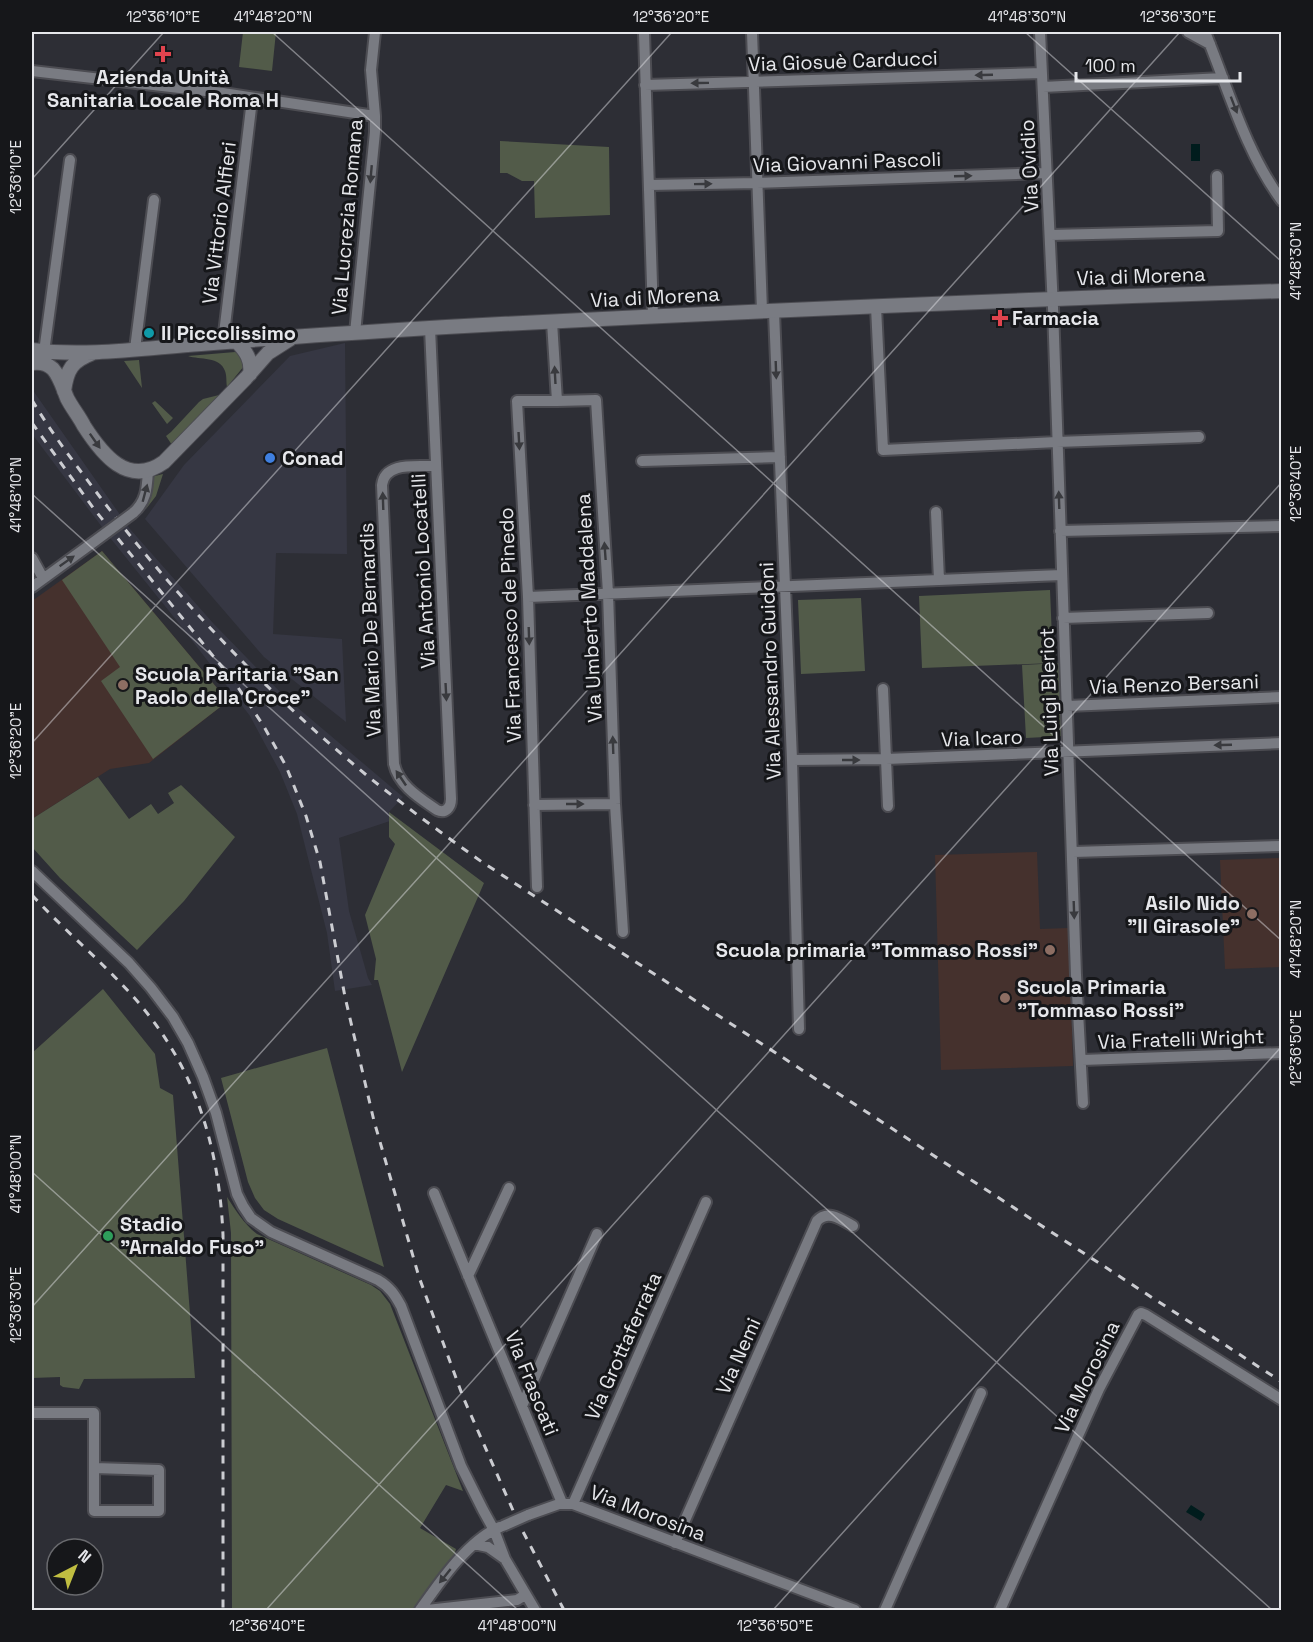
<svg xmlns="http://www.w3.org/2000/svg" width="1313" height="1642" viewBox="0 0 1313 1642" font-family="'Space Grotesk',sans-serif">
<style>
.built{fill:#363743}
.education{fill:#45312d}
.green{fill:#525b49}
.water{fill:#001c1d}
.lines{fill:none;stroke-linecap:round;stroke-linejoin:round}
.minor-casing{stroke:#4c4c52;stroke-width:14}
.tertiary-casing{stroke:#4c4c52;stroke-width:16}
.minor{stroke:#797b82;stroke-width:10}
.tertiary{stroke:#797b82;stroke-width:14}
.rail{stroke:#cbccd1;stroke-width:3;stroke-dasharray:8 8;stroke-linecap:butt}
.minor-bridge-casing{stroke:#4c4c52;stroke-width:14;stroke-linecap:butt}
.minor-bridge{stroke:#797b82;stroke-width:10}
.oneway{fill:#393a3e}
.ticks{fill:none;stroke:#e6e7eb;stroke-width:1.5;stroke-opacity:0.45}
.health-dot{fill:#e0444e;stroke:#16171a;stroke-width:2}
.culture-dot{fill:#0f9aa8;stroke:#16171a;stroke-width:2}
.shop-dot{fill:#3f7fe0;stroke:#16171a;stroke-width:2}
.education-dot{fill:#8d6e63;stroke:#16171a;stroke-width:2}
.leisure-dot{fill:#2e9e5b;stroke:#16171a;stroke-width:2}
.labels{text-anchor:middle;stroke-width:6;stroke-linejoin:round;paint-order:stroke}
.street-label{font-size:20px;fill:#e6e7eb;stroke:#16171a}
.poi-label{font-size:20px;font-weight:bold;fill:#e6e7eb;stroke:#16171a;text-anchor:start}
.neatline{fill:none;stroke:#e6e7eb;stroke-width:2}
.ticks-label{font-size:15px;text-anchor:middle;fill:#e6e7eb}
</style>
<rect width="100%" height="100%" fill="#2d2e35"/>
<!-- built -->
<path class="built" d="M345,343L347,554L276,553L273,634L342,639L346,722L264,657L145,519L184,465L290,356Z
M32,389L130,529L213,623L285,697L403,797L389,812L390,821L339,838L349,911L368,978L372,985L335,991L327,933L305,846L297,814L280,772L250,716L177,621L111,539L32,434Z"/>
<!-- education -->
<path class="education" d="M102,551L228,701L149,763L110,769L32,819V601Z
M1037,852L1040,929L1069,928L1073,1066L941,1070L935,855Z
M1281,858V967L1225,969L1220,860Z"/>
<!-- green -->
<path class="green" d="M243,32H276L272,71L239,67Z
M500,141L609,147L610,215L535,218L534,181H522L507,173H500Z
M235,352L240,354L244,366L227,387C226,382 227,376 225,371C220,356 200,360 188,356Z
M139,360L142,388L124,361Z
M219,395L172,445L166,436L171,432L199,402L203,399Z
M155,401L173,418L167,424L152,403Z
M163,474L156,496L146,509L151,487V477Z
M102,551L228,701L153,759L101,681L120,667L62,580Z
M1050,590L1053,663L922,668L919,596Z
M861,598L865,671L801,674L798,600Z
M1061,663L1064,736L1026,738L1022,665Z
M98,777L129,819L151,804L158,814L174,803L168,793L181,785L235,837L184,901L137,950L60,878L32,847V819Z
M389,812L484,883L402,1072L378,980H374L376,959L365,915L395,844L389,837Z
M103,989L155,1054L160,1088L173,1095L195,1378L84,1379L79,1389L63,1387L60,1385V1377L32,1378V1053Z
M327,1048L384,1267L278,1219L264,1210L255,1198L248,1182L221,1078Z
M227,1197C236,1211 244,1224 257,1234L371,1285L380,1291L390,1304L463,1491L446,1485L420,1528L456,1549L450,1570L420,1610H232L231,1233Z"/>
<!-- water -->
<path class="water" d="M1191,144H1200V161H1191Z
M1191,1505L1205,1514L1201,1521L1186,1512Z"/>
<g class="lines">
<defs>
<path id="minor" d="M644,32L653,316
M752,32L762,311
M1040,32L1053,308L1076,975L1083,1103
M1188,32L1210,44
M1205,32C1228,88 1245,151 1282,201
M32,71L223,93L375,116
M645,85L1042,73
M1043,87L1223,78
M649,185L757,183L1047,173
M1050,235L1218,231L1217,176
M876,307L883,450L1057,442L1199,437
M774,312L792,760L799,1029
M552,322L557,401L596,400L608,593L615,804L623,932
M430,328L451,799C451,807 446,814 437,810C420,798 399,786 394,764L382,485C385,461 417,467 436,466
M355,333L375,132V116L371,70L375,32
M223,342L251,108
M135,349L154,200
M44,352L70,160
M642,461L780,457
M936,512L939,580L1062,575
M133,513C147,501 147,487 148,470
M1060,531L1282,526
M32,558L43,578
M32,587L91,544
M528,597L939,580
M1063,618L1208,613
M883,689L888,806
M1067,706L1282,697
M792,760L886,759L1282,743
M534,805L615,804
M1073,852L1282,846
M32,871L129,963L151,988L173,1017L188,1043L203,1077L216,1113L237,1194L243,1206L251,1218L271,1232L378,1280C390,1287 395,1295 401,1306L461,1466L483,1510L494,1530L505,1559L535,1610
M537,887L528,597L517,401H557
M1082,1060L1282,1053
M434,1193L562,1503
M468,1276L509,1188
M522,1406L597,1234
M32,1413H94V1511H159V1470L94,1468
M573,1504L706,1202
M528,1515L559,1504H573L855,1610
M675,1543L817,1221C828,1209 842,1220 853,1226
M474,1544L488,1547L505,1559
M420,1610C439,1583 468,1540 500,1527
M427,1610L517,1600L525,1595
M885,1610L981,1393
M1000,1610L1099,1389L1138,1315L1141,1313L1146,1315L1282,1400"/>
<path id="tertiary" d="M236,341C246,351 252,360 250,374
M32,350C87,357 145,348 201,344C282,337 364,332 446,327C724,312 1003,300 1282,291
M32,363C39,362 47,363 53,369C60,377 63,388 67,398C72,408 79,416 84,426C102,454 128,488 164,462L246,378L268,353L290,339
M64,391C67,369 72,361 93,353"/>
</defs>
<!-- minor casing -->
<use href="#minor" class="minor-casing"/>
<!-- tertiary casing -->
<use href="#tertiary" class="tertiary-casing"/>
<!-- minor -->
<use href="#minor" class="minor"/>
<!-- tertiary -->
<use href="#tertiary" class="tertiary"/>
<!-- rail -->
<path class="rail" d="M32,400C52,434 76,465 100,497C178,600 269,695 370,778C406,807 444,835 482,862L1282,1382
M32,423L94,509L235,683L263,725L286,766L306,816L320,862L345,997L374,1121L419,1277L463,1397L519,1524L564,1610
M32,895C63,929 98,958 129,992C193,1061 219,1142 223,1235V1610"/>
<defs>
<path id="minor-bridge" d="M91,544L133,513
M503,1526L528,1515"/>
</defs>
<!-- minor-bridge casing -->
<use href="#minor-bridge" class="minor-bridge-casing"/>
<!-- minor-bridge -->
<use href="#minor-bridge" class="minor-bridge"/>
</g>
<!-- one-way arrows -->
<defs><path id="oneway-solid" d="M-6-.8H1V-3.2L6.5 0L1 3.2V.8H-6Z" transform="scale(1.5)"/></defs>
<g class="oneway">
<use href="#oneway-solid" transform="translate(984 75) rotate(178)"/>
<use href="#oneway-solid" transform="translate(700 83) rotate(179)"/>
<use href="#oneway-solid" transform="translate(1234 105) rotate(69)"/>
<use href="#oneway-solid" transform="translate(371 174) rotate(95)"/>
<use href="#oneway-solid" transform="translate(963 176) rotate(-2)"/>
<use href="#oneway-solid" transform="translate(703 184) rotate(-1)"/>
<use href="#oneway-solid" transform="translate(776 370) rotate(88)"/>
<use href="#oneway-solid" transform="translate(555 375) rotate(-93)"/>
<use href="#oneway-solid" transform="translate(95 441) rotate(55)"/>
<use href="#oneway-solid" transform="translate(519 441) rotate(87)"/>
<use href="#oneway-solid" transform="translate(145 493) rotate(-75)"/>
<use href="#oneway-solid" transform="translate(1059 500) rotate(-92)"/>
<use href="#oneway-solid" transform="translate(383 501) rotate(-92)"/>
<use href="#oneway-solid" transform="translate(605 551) rotate(-94)"/>
<use href="#oneway-solid" transform="translate(67 561) rotate(-35)"/>
<use href="#oneway-solid" transform="translate(529 636) rotate(88)"/>
<use href="#oneway-solid" transform="translate(446 692) rotate(87)"/>
<use href="#oneway-solid" transform="translate(613 745) rotate(-92)"/>
<use href="#oneway-solid" transform="translate(1223 745) rotate(178)"/>
<use href="#oneway-solid" transform="translate(851 760)"/>
<use href="#oneway-solid" transform="translate(401 778) rotate(-124)"/>
<use href="#oneway-solid" transform="translate(575 804)"/>
<use href="#oneway-solid" transform="translate(1074 910) rotate(88)"/>
<use href="#oneway-solid" transform="translate(445 1576) rotate(129)"/>
</g>
<!-- ticks -->
<path class="ticks" d="M272,32L1282,941M1025,32L1282,262M32,179L164,32M32,494L1272,1610M32,743L672,32M32,1172L518,1610M32,1307L1180,32M266,1610L1282,482M773,1610L1282,1046M1281,1610H1282"/>
<!-- markers -->
<g class="health-dot">
<path d="M160 45h6v6h6v6h-6v6h-6v-6h-6v-6h6z"/>
<path d="M997 309h6v6h6v6h-6v6h-6v-6h-6v-6h6z"/>
</g>
<circle class="culture-dot" cx="149" cy="333" r="6"/>
<circle class="shop-dot" cx="270" cy="458" r="6"/>
<g class="education-dot">
<circle cx="123" cy="685" r="6"/>
<circle cx="1252" cy="914" r="6"/>
<circle cx="1050" cy="950" r="6"/>
<circle cx="1005" cy="998" r="6"/>
</g>
<circle class="leisure-dot" cx="108" cy="1236" r="6"/>
<g class="labels">
<!-- street labels -->
<g class="street-label">
<text transform="translate(843 61) rotate(-2)" y="7">Via Giosuè Carducci</text>
<text transform="translate(847 162) rotate(-2)" y="7">Via Giovanni Pascoli</text>
<text transform="translate(1029 166) rotate(-93)" y="7">Via Ovidio</text>
<text transform="translate(347 217) rotate(-85)" y="7">Via Lucrezia Romana</text>
<text transform="translate(219 223) rotate(-83)" y="7">Via Vittorio Alfieri</text>
<text transform="translate(1141 276) rotate(-2)" y="7">Via di Morena</text>
<text transform="translate(655 297) rotate(-3)" y="7">Via di Morena</text>
<text transform="translate(423 571) rotate(-93)" y="7">Via Antonio Locatelli</text>
<text transform="translate(589 608) rotate(-93)" y="7">Via Umberto Maddalena</text>
<text transform="translate(510 625) rotate(-92)" y="7">Via Francesco de Pinedo</text>
<text transform="translate(370 630) rotate(-92)" y="7">Via Mario De Bernardis</text>
<text transform="translate(770 671) rotate(-92)" y="7">Via Alessandro Guidoni</text>
<text transform="translate(1174 684) rotate(-2)" y="7">Via Renzo Bersani</text>
<text transform="translate(1049 702) rotate(-92)" y="7">Via Luigi Bleriot</text>
<text transform="translate(982 738) rotate(-2)" y="7">Via Icaro</text>
<text transform="translate(1181 1039) rotate(-2)" y="7">Via Fratelli Wright</text>
<text transform="translate(623 1346) rotate(-66)" y="7">Via Grottaferrata</text>
<text transform="translate(738 1356) rotate(-66)" y="7">Via Nemi</text>
<text transform="translate(1087 1377) rotate(-64)" y="7">Via Morosina</text>
<text transform="translate(532 1383) rotate(68)" y="7">Via Frascati</text>
<text transform="translate(648 1513) rotate(21)" y="7">Via Morosina</text>
</g>
<!-- poi labels -->
<g class="poi-label">
<text x="163" y="84" text-anchor="middle">Azienda Unità<tspan x="163" dy="23">Sanitaria Locale Roma H</tspan></text>
<text x="1012" y="325">Farmacia</text>
<text x="161" y="340">Il Piccolissimo</text>
<text x="282" y="465">Conad</text>
<text x="135" y="681">Scuola Paritaria "San<tspan x="135" dy="23">Paolo della Croce"</tspan></text>
<text x="1240" y="910" text-anchor="end">Asilo Nido<tspan x="1240" dy="23">"Il Girasole"</tspan></text>
<text x="1038" y="957" text-anchor="end">Scuola primaria "Tommaso Rossi"</text>
<text x="1017" y="994">Scuola Primaria<tspan x="1017" dy="23">"Tommaso Rossi"</tspan></text>
<text x="120" y="1231">Stadio<tspan x="120" dy="23">"Arnaldo Fuso"</tspan></text>
</g>
</g>
<!-- border -->
<rect width="1313" height="1642" fill="none" stroke="#16171a" stroke-width="66"/>
<!-- north arrow -->
<g transform="translate(75 1567) rotate(42)"><circle r="28" fill="#16171a" stroke="#696a6e" stroke-width="1.5"/>
<path d="M0-4.5L10 22L0 15L-10 22Z" fill="#c0be41"/>
<text y="-9" font-size="16" font-weight="bold" text-anchor="middle" fill="#e6e7eb">N</text>
</g>
<!-- scale -->
<path d="M1076 72v9h164v-9" fill="none" stroke="#e6e7eb" stroke-width="3"/>
<text x="1085" y="72" font-size="18" fill="#e6e7eb" stroke="#16171a" stroke-width="4.5" paint-order="stroke">100 m</text>
<rect x="33" y="33" width="1247" height="1576" class="neatline"/>
<g class="ticks-label">
<text x="163" y="22">12°36'10"E</text>
<text x="273" y="22">41°48'20"N</text>
<text x="671" y="22">12°36'20"E</text>
<text x="1027" y="22">41°48'30"N</text>
<text x="1178" y="22">12°36'30"E</text>
<text transform="translate(16 177) rotate(-90)" y="5">12°36'10"E</text>
<text transform="translate(1296 261) rotate(-90)" y="5">41°48'30"N</text>
<text transform="translate(1296 484) rotate(-90)" y="5">12°36'40"E</text>
<text transform="translate(16 495) rotate(-90)" y="5">41°48'10"N</text>
<text transform="translate(16 741) rotate(-90)" y="5">12°36'20"E</text>
<text transform="translate(1296 939) rotate(-90)" y="5">41°48'20"N</text>
<text transform="translate(1296 1048) rotate(-90)" y="5">12°36'50"E</text>
<text transform="translate(16 1174) rotate(-90)" y="5">41°48'00"N</text>
<text transform="translate(16 1305) rotate(-90)" y="5">12°36'30"E</text>
<text x="267" y="1631">12°36'40"E</text>
<text x="517" y="1631">41°48'00"N</text>
<text x="775" y="1631">12°36'50"E</text>
</g>
</svg>
